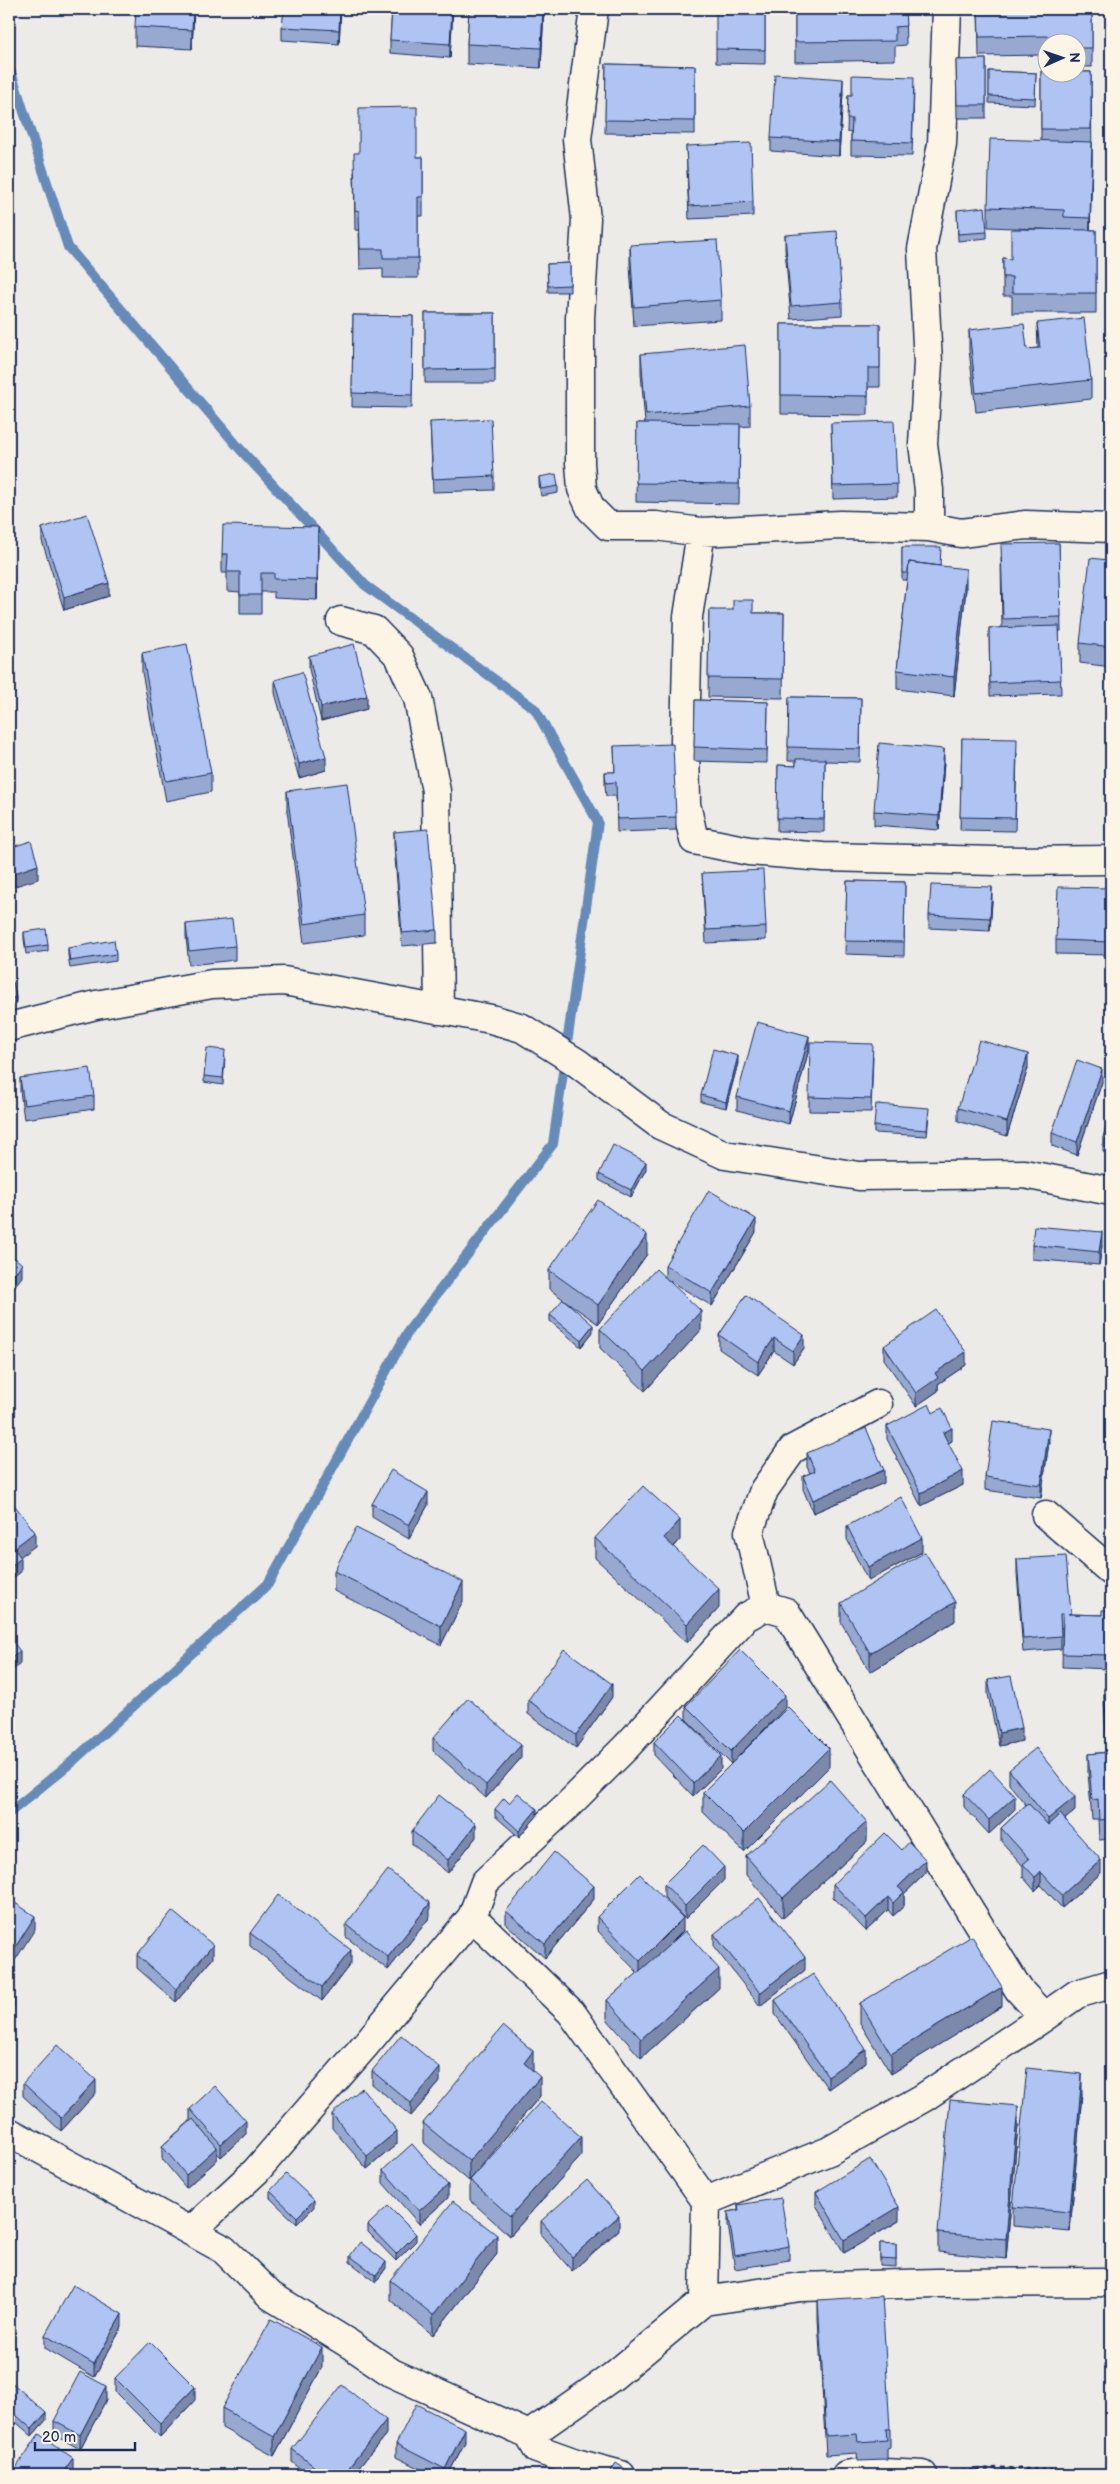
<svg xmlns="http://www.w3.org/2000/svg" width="1120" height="2484" viewBox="0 0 1120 2484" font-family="'Balsamiq Sans',sans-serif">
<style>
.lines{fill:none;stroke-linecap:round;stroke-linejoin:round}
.stream{stroke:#668bb8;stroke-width:10}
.minor-casing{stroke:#1b2f5e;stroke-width:31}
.path{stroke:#1b2f5e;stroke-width:3;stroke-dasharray:4 4;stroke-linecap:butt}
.minor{stroke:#fcf5e5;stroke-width:28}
.wall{fill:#97a9d1;stroke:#1b2f5e}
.shaded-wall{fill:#7b89aa;stroke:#1b2f5e}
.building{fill:#b0c4f3;stroke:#1b2f5e}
</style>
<rect width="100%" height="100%" fill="#edebe8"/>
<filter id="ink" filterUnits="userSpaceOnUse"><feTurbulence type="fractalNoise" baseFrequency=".02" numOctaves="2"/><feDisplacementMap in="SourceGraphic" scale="10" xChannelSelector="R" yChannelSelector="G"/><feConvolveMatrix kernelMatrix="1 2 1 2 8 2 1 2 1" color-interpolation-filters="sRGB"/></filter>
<g filter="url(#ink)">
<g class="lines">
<!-- stream -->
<path class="stream" d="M9,66L68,247L240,449L365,585L535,709L598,822L553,1144L409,1330L268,1584L74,1760L9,1813"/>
<defs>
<path id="minor" d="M594,9L577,139L586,219L580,318V463L582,489L591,509L608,526H656L701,532L840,525L929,527L961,533L1026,525L1111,528
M929,527V490L923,444L928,363L922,249L942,144L947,9
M701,532L688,617L685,741L686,804L694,840L749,851L823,857L996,861L1111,860
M341,621L374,630L399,656L418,698L436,791L439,1010
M9,1027L96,1005L212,984L284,981L491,1019L522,1028L576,1062L660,1125L725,1155L859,1176L1024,1174L1111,1191
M1046,1515L1111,1571
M766,1606L749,1532L764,1490L793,1449L878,1404
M9,2132L223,2249L271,2296L351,2345L392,2373L529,2435L537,2449L576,2463L621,2475
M706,2201L571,2012L472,1917L485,1882L569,1804L626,1747L746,1617L766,1606L786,1612L1019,1990L1044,2017L1077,1994L1111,1984
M191,2231L256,2171L367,2043L472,1917
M704,2301L706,2201L829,2151L923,2098L1044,2017
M529,2435L612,2377L704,2301L800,2287L936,2283L1111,2282
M846,2475L864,2472L923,2475"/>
</defs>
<!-- minor casing -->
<use href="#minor" class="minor-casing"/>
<!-- path -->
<path class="path" d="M953,2472L1000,2468L1095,2473L1097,2475"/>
<!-- minor -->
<use href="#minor" class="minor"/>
</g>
<!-- wall -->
<path class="wall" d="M194,9L192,49L135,46V27Z
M341,9L339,44L282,40V27Z
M392,9H453L450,58L390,53V40Z
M469,9H544L541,68L467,64V44Z
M765,9V64L716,63V49Z
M795,9H905L906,45L895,46V60L795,62Z
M978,9H1092V67H1078V42H1048V55L979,56Z
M986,59V118H957L956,60Z
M606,64L695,66V134L605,133Z
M989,71L1036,73L1035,105L989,103Z
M1041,71L1091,72L1092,162L1090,230H1096V313H1012V296H1003V258L1011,259L1064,230L988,227V207L1041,141Z
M914,90L912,156L851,155V133L847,132L848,95H852Z
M843,92L839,156L771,151V138Z
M686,146L753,202V216L689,219Z
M417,157H423V216H418V278H383V268L360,269L359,230H355L354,172Z
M957,210L987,232V238L958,241Z
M785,235L842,302V315L791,319L785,249Z
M630,245L721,300V320L634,326L630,265Z
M570,263V292H548L547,264Z
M425,313H495V383H425Z
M353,315L413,316L412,408L352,407Z
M1037,323L1091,380V399L976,412L969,350V330L1027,349L1038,348Z
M1107,323H1111V394H1109Z
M781,324H880V387H868V415L781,414Z
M641,354L750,406V426L740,427L739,504L636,502L637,423H645L641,373Z
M430,422L494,476V490L433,492Z
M831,423L897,484V497L833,499Z
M539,477L558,486V493L541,496L539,484Z
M42,528L109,596L64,610L42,541Z
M1059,543L1061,631H1059L1061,694L990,696L989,628H1002L1001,558Z
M318,547L317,600L274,598V592H261V614H240V592L227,591V573H222V554Z
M902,547L940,566L966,589L954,696L897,689V670L907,580H902Z
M1111,548V667L1080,663V643Z
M709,610L753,613H784L783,698L708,697Z
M142,653L211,773V792L166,801L142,672Z
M309,656L367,709L321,721L309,669Z
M275,680L326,770L299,778L275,693Z
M789,697L861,698L860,762L825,761L824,832L777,831L778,765L796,766V761H788Z
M695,700L768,702L767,763L694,761Z
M962,738L1017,753L1015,831L960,830Z
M614,746L676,817V830L617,832L616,796H606L605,785V772H615Z
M944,762L939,830L874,825V811Z
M287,791L364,915V935L304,943L287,810Z
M9,819L10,829V842H9Z
M394,832L437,930V943L402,946L394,845Z
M702,873L766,927V940L706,943Z
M847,881L905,882L904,956L845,954Z
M1111,888V955L1056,954V940Z
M992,901L990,931L929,928V915Z
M186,924L235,946V960L189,965L186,937Z
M24,932L48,945V951L26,954L24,939Z
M68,948L116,954V961L70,968L68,955Z
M809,1049L789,1124L737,1110V1097Z
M225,1057L223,1085L204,1082V1076Z
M873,1057L871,1112L809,1111V1097Z
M738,1063L726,1108L701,1102V1095Z
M1028,1068L1007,1136L958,1121V1108Z
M20,1078L94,1096V1109L24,1119L20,1091Z
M1102,1082L1077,1155L1052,1146V1133Z
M1111,1109V1154L1103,1152V1138Z
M929,1115L927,1136L874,1133V1126Z
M646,1169L631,1197L599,1180V1174Z
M756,1232L712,1306L668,1280L701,1330L645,1391L600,1348V1329L665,1277V1265Z
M1032,1245L1102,1246L1099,1265L1032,1259Z
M647,1254L598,1324L549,1289V1270Z
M746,1295L804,1348L793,1364L774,1351L758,1375L719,1349V1335Z
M550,1315L593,1332L581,1347L550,1321Z
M884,1346L966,1365L938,1384V1391L916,1406L884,1359Z
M933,1413L952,1441L948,1443L963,1485L921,1506L887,1439V1426Z
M1049,1442L1041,1498L985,1490V1477Z
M807,1453L884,1483L813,1513L803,1489V1476L810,1473L807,1467Z
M372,1504L428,1505L409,1539L372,1517Z
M847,1526L922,1552L868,1581L847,1539Z
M595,1538L680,1540L674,1547L719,1608L687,1643L595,1558Z
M1017,1559L1071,1614L1102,1615L1111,1610V1669L1062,1667L1063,1627L1061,1628V1649L1023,1652L1017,1573Z
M334,1571L463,1601L441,1645L334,1591Z
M841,1603L955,1621L870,1672L841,1622Z
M988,1680L1022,1741L999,1746L988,1694Z
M1104,1688H1111V1839L1099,1840L1098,1819H1092L1088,1773V1754L1107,1752L1104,1701Z
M612,1697L576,1748L528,1714V1700Z
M686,1706L785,1708L738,1757L829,1767L744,1852L703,1812V1792L731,1764L686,1719Z
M433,1738L521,1758L486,1798L433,1751Z
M654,1742L721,1769L693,1796L654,1755Z
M1009,1770L1075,1811L1065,1819L1101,1873L1062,1908L1041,1885L1035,1891L1023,1877V1866L1001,1841V1828L1026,1805L1009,1784Z
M964,1794L1015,1809L989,1834L964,1807Z
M509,1803L537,1816L519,1837L495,1816V1809Z
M412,1831L476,1837L448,1873L412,1844Z
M867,1842L783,1918L746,1875V1856Z
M902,1850L926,1873L904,1894V1906L893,1916L888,1910L866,1931L833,1897V1884Z
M724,1880L685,1919L664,1897V1884Z
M594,1899L545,1958L506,1924V1911Z
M430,1917L388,1970L346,1937V1924Z
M597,1917L683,1931L668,1946L719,1988L641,2058L607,2019V2000L638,1973L597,1930Z
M250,1933L351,1963L322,2001L250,1946Z
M714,1934L805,1970L760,2006L714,1947Z
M137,1955L213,1958L176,2002L137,1968Z
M775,2000L866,2062L828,2089L775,2014Z
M860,2003L1002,2006L891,2074L860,2023Z
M372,2071L440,2082L411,2116L372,2084Z
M533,2071L540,2096L469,2181L423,2142V2123Z
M23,2083L96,2093L61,2131L23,2096Z
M1082,2093L1070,2231L1013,2226V2207Z
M190,2109L246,2134L221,2157L217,2153V2160L186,2188L162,2159V2146L190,2121Z
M332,2114L397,2144L367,2169L332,2128Z
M1018,2126L1006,2259L938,2252V2233Z
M581,2156L510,2236L470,2200V2180Z
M383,2170L448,2198L419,2224L383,2183Z
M270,2191L314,2207L297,2224L270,2198Z
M816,2192L899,2221L844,2253L816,2205Z
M738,2205L789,2246V2260L735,2269L728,2225V2212L738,2210Z
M541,2221L619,2230L572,2271L541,2235Z
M368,2225L416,2241L396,2261L368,2232Z
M880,2243L896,2244V2267L880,2266Z
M497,2254L433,2335L390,2300V2280Z
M350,2256L386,2268L376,2282L350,2262Z
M818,2300L890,2429V2448L887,2449V2460L858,2461L857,2453L826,2455L818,2319Z
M122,2327L94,2377L45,2348V2335Z
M322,2367L274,2456L222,2428V2408Z
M115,2378L195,2400L160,2437L115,2392Z
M9,2380L46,2420L32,2436L9,2416Z
M106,2400L80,2449L54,2435V2421Z
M386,2434L353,2475H308L292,2462V2449Z
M465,2442L448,2475H432L396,2457V2444Z"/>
<!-- shaded-wall -->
<path class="shaded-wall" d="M193,9H194L192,49V30Z
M340,9H341L339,44V30Z
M452,9H453L450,58V44Z
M543,9H544L541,68V48Z
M843,79V92L839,156V142Z
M1092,142V162L1090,237V218Z
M318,527V547L317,600V580Z
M966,569V589L954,696V677Z
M109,583V596L64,610V597Z
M367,696V709L321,721V707Z
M944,749V762L939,830V816Z
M326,757V770L299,778V764Z
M38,865V879L9,888V875Z
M992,887V901L990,931V918Z
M16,997V1004L9,1005V999Z
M809,1036V1049L789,1124V1111Z
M1028,1054V1068L1007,1136V1122Z
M738,1056V1063L726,1108V1102Z
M1102,1069V1082L1077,1155V1142Z
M646,1162V1169L631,1197V1190Z
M756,1219V1232L712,1306V1293Z
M1102,1232V1246L1099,1265V1252Z
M647,1235V1254L598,1324V1305Z
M22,1264V1277L9,1293V1280Z
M701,1311V1330L645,1391V1371Z
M593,1325V1332L581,1347V1340Z
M804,1335V1348L793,1364V1351Z
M774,1338V1351L758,1375V1362Z
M966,1352V1365L938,1384V1391L916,1406V1393L935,1373Z
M952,1428V1441L943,1446V1433Z
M1049,1429V1442L1041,1498V1485Z
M884,1470V1483L813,1513V1500Z
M963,1471V1485L921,1506V1493Z
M428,1492V1505L409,1539V1525Z
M680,1520V1540L664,1557V1538Z
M35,1532V1546L14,1561V1548Z
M922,1538V1552L868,1581V1567Z
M21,1558V1572L9,1581V1568Z
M463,1582V1601L441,1645V1626Z
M719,1589V1608L687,1643V1624Z
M955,1602V1621L870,1672V1653Z
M20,1651V1664L9,1673V1660Z
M612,1684V1697L576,1748V1735Z
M785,1695V1708L731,1764V1751Z
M1022,1728V1741L999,1746V1733Z
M521,1745V1758L486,1798V1785Z
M829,1748V1767L744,1852V1833Z
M721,1756V1769L693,1796V1783Z
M1015,1796V1809L989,1834V1820Z
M1075,1797V1811L1048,1833V1819Z
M537,1809V1816L519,1837V1831Z
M867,1822V1842L783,1918V1898Z
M476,1824V1837L448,1873V1860Z
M926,1860V1873L904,1894V1906L893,1916V1903L898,1887Z
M1101,1860V1873L1062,1908V1895Z
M724,1867V1880L685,1919V1906Z
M1041,1872V1885L1035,1891V1877Z
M594,1886V1899L545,1958V1944Z
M888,1897V1910L866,1931V1918Z
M430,1903V1917L388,1970V1957Z
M35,1916V1929L9,1970V1957Z
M683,1918V1931L640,1974V1961Z
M213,1945V1958L176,2002V1989Z
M351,1950V1963L322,2001V1987Z
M805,1957V1970L760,2006V1993Z
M719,1969V1988L641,2058V2039Z
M1002,1987V2006L891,2074V2054Z
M14,2000V2007L9,2016V2009Z
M866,2049V2062L828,2089V2076Z
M533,2051V2071L524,2063Z
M440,2068V2082L411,2116V2103Z
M1082,2074V2093L1070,2231V2212Z
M540,2077V2096L469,2181V2161Z
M96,2080V2093L61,2131V2118Z
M1018,2106V2126L1006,2259V2239Z
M246,2121V2134L221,2157V2144Z
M397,2131V2144L367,2169V2156Z
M581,2137V2156L510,2236V2216Z
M217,2147V2160L186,2188V2175Z
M448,2185V2198L419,2224V2211Z
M314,2200V2207L297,2224V2217Z
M899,2207V2221L844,2253V2240Z
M619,2216V2230L572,2271V2257Z
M416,2234V2241L396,2261V2254Z
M497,2235V2254L433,2335V2315Z
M386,2262V2268L376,2282V2275Z
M122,2314V2327L94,2377V2364Z
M322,2347V2367L274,2456V2437Z
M106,2386V2400L80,2449V2435Z
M195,2387V2400L160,2437V2423Z
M46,2413V2420L32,2436V2429Z
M386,2420V2434L353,2475H343Z
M465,2429V2442L448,2475H445V2469Z
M73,2458V2471L70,2475H61Z"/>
<!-- building -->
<path class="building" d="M136,9H193L192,30L135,27Z
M284,9H340L339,30L282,27Z
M392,9H452L450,44L390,40Z
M469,9H543L541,48L467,44Z
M716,9H765V50L716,49Z
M795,9H905L906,26L895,27V41L795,42Z
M978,9H1092V48H1078V42H1051V36L979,37Z
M986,59V105H957L956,60Z
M606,64L695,66V121L605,120Z
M989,71L1036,73L1035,98L989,96Z
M1041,71H1048V72H1091V129H1041Z
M775,74L843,79L839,142L771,138Z
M852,75L914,77L912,143L851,141L852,119H847L848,95H852Z
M417,107V157H423V197H418V258H383V249H360L359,211L355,210L354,153H359V108Z
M990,139L1092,142L1090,218L1064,217V210L988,207Z
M751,143L753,202L689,206L686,146Z
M985,207L987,232L958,234L957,210Z
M1011,229L1096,230V293H1012V277H1003V258L1011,259Z
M837,231L842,302L791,306L785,235Z
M717,240L721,300L634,307L630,245Z
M570,263V285L548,286L547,264Z
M425,313H495V369L425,370Z
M353,315L413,316L412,395L352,393Z
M1084,318L1091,380L976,393L969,330L1024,324L1027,349L1040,348L1037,323Z
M1107,323H1111V381H1109Z
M781,324H880V368H868V396L781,395Z
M745,345L750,406L646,415L641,354Z
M491,419L494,476L433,479L430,422Z
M894,421L897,484L833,486L831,423Z
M637,423L740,424L739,484L636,483Z
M556,474L558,486L541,489L539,477Z
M87,514L109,583L64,597L42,528Z
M223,525L318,527L317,580L274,579V573H261V595H240V572H227L228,554H222Z
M1059,543L1061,617L1003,619L1001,544Z
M902,547H941L940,566L909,562L908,573H902Z
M1109,548H1111V647L1080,643L1090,558L1108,560Z
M909,562L966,569L954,677L897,670Z
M733,600H753V613H784L783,679L708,678L709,610H733Z
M1059,626L1061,680L990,683L989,628Z
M187,644L211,773L166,781L142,653Z
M354,644L367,696L321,707L309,656Z
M302,672L326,757L299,764L275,680Z
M789,697L861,698L860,749L788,747Z
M695,700L768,702L767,750L694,747Z
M962,738L1017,739L1015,818L960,817Z
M879,743L944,749L939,816L874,811Z
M673,744L676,817L617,819L616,782L606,783L605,772H615L614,746Z
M796,759H825L824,819L777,818L778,765L796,766Z
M347,783L364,915L304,924L287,791Z
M428,829L437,930L402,933L394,832Z
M31,841L38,865L9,875V848Z
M763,870L766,927L706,930L702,873Z
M847,881L905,882L904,942L845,941Z
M931,885L992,887L990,918L929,915Z
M1058,887L1111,888V942L1056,940Z
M232,919L235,946L189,951L186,924Z
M46,929L48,945L26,948L24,932Z
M114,940L116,954L70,961L68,948Z
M13,982L16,997L9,999V983Z
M757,1022L809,1036L789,1111L737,1097Z
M979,1040L1028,1054L1007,1122L958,1108Z
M810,1042L873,1044L871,1099L809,1097Z
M207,1048L225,1050L223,1078L204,1076Z
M713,1049L738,1056L726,1102L701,1095Z
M1077,1060L1102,1069L1077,1142L1052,1133Z
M90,1068L94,1096L24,1105L20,1078Z
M876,1104L929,1108L927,1130L874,1126Z
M1110,1109H1111V1140L1103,1138Z
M613,1145L646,1162L631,1190L599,1174Z
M709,1190L756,1219L712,1293L665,1265Z
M598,1200L647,1235L598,1305L549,1270Z
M1034,1226L1102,1232L1099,1252L1032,1245Z
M9,1253L22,1264L9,1280Z
M656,1269L701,1311L645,1371L600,1329Z
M746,1295L804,1335L793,1351L774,1338L758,1362L719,1335Z
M563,1299L593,1325L581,1340L550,1315Z
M936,1310L966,1352L935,1373L938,1378L916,1393L884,1346Z
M929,1404L933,1413L942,1408L952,1428L943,1433L963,1471L921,1493L887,1426Z
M993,1421L1049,1429L1041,1485L985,1477Z
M866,1428L884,1470L813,1500L803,1476L815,1471L807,1453Z
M391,1470L428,1492L409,1525L372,1504Z
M643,1486L680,1520L664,1538L719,1589L687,1624L595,1538Z
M901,1497L922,1538L868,1567L847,1526Z
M9,1498L35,1532L14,1548L21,1558L9,1568Z
M356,1528L463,1582L441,1626L334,1571Z
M925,1552L955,1602L870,1653L841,1603Z
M1066,1556L1071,1613L1068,1614L1102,1615V1610H1111V1655L1062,1654L1063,1614H1060L1061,1636L1023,1639L1017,1559Z
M9,1637L20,1651L9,1660Z
M564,1649L612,1684L576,1735L528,1700Z
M740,1650L785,1695L731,1751L686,1706Z
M1011,1676L1022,1728L999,1733L988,1680Z
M1104,1688H1111V1752H1108Z
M468,1698L521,1745L486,1785L433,1738Z
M788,1707L829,1748L744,1833L703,1792Z
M681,1715L721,1756L693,1783L654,1742Z
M1036,1748L1075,1797L1048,1819L1009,1770Z
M1111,1752V1819L1099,1820L1098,1799L1092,1800L1088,1754Z
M990,1769L1015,1796L989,1820L964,1794Z
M830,1780L867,1822L783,1898L746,1856Z
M518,1793L537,1809L519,1831L495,1809L504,1798L509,1803Z
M439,1795L476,1824L448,1860L412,1831Z
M1028,1803L1048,1825L1060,1814L1101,1860L1062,1895L1041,1872L1035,1877L1023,1864L1029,1859L1001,1828Z
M885,1833L902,1850L909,1842L926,1860L898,1887L904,1892L893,1903L888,1897L866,1918L833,1884Z
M703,1845L724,1867L685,1906L664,1884Z
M554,1852L594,1886L545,1944L506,1911Z
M388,1870L430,1903L388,1957L346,1924Z
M640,1874L683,1918L640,1961L597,1917Z
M278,1895L351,1950L322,1987L250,1933Z
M759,1898L805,1957L760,1993L714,1934Z
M9,1899L35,1916L9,1957Z
M172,1911L213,1945L176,1989L137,1955Z
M685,1931L719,1969L641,2039L607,2000Z
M972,1936L1002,1987L891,2054L860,2003Z
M813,1974L866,2049L828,2076L775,2000Z
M9,1996L14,2000L9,2009Z
M503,2026L533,2051L524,2063L540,2077L469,2161L423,2123Z
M401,2035L440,2068L411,2103L372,2071Z
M57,2045L96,2080L61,2118L23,2083Z
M1027,2068L1082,2074L1070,2212L1013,2207Z
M215,2086L246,2121L221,2144L190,2109Z
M362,2088L397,2131L367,2156L332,2114Z
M950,2100L1018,2106L1006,2239L938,2233Z
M541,2101L581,2137L510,2216L470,2180Z
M193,2119L217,2147L186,2175L162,2146Z
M412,2144L448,2185L419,2211L383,2170Z
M870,2159L899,2207L844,2240L816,2192Z
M286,2174L314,2200L297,2217L270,2191Z
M587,2180L619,2216L572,2257L541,2221Z
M781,2198L789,2246L735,2256L728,2212L739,2210L738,2205Z
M453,2201L497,2235L433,2315L390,2280Z
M388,2206L416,2234L396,2254L368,2225Z
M360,2242L386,2262L376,2275L350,2256Z
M880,2243L896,2244V2260L880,2259Z
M73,2285L122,2314L94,2364L45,2335Z
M882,2296L890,2429H886L887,2440L858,2442L857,2434L826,2436L818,2300Z
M271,2319L322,2347L274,2437L222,2408Z
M150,2342L195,2387L160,2423L115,2378Z
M80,2372L106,2386L80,2435L54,2421Z
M9,2380L46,2413L32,2429L9,2409Z
M342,2385L386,2420L343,2475H325L292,2449Z
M416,2404L465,2429L445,2469L396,2444Z
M39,2434L73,2458L61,2475H11Z
M616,2463L634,2475H608Z
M377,2469L390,2475H373Z
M602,2472L607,2475H600Z"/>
</g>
<!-- margin -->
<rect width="1120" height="2484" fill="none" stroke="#fcf5e5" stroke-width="30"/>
<rect x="15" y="15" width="1090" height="2454" fill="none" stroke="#1b2f5e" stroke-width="2" filter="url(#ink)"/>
<!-- north arrow -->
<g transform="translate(1062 58) rotate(88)"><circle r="24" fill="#fcf5e5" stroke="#a2a6af"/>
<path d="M0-4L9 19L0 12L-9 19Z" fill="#1b2f5e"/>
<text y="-8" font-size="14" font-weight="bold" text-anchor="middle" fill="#1b2f5e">N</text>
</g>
<!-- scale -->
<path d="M35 2442v8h100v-8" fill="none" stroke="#1b2f5e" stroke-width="2.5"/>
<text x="42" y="2442" font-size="15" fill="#1b2f5e" stroke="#fcf5e5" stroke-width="4" paint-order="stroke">20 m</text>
</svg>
